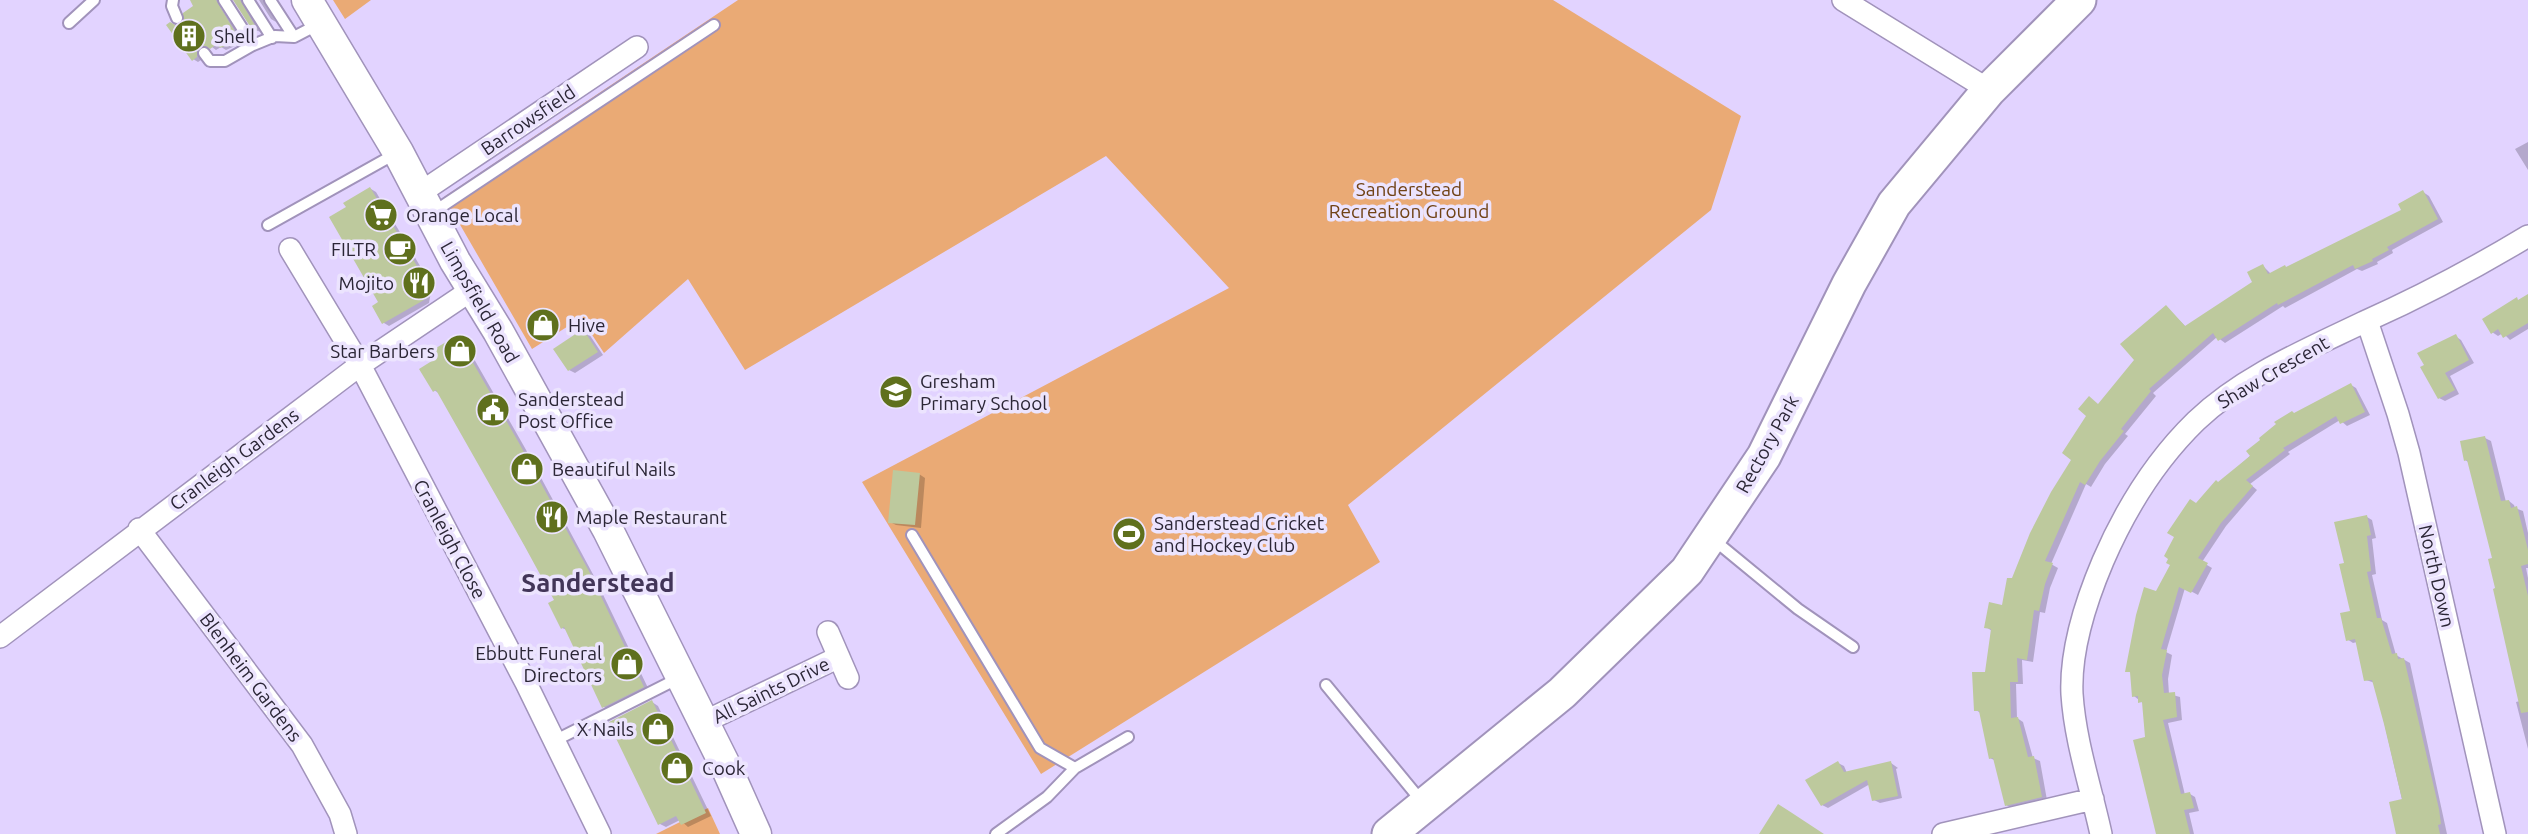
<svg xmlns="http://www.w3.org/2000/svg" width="2528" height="834" viewBox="0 0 2528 834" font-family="Ubuntu,sans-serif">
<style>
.green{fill:#eaaa75}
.shadow{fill:#0003}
.building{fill:#bdc99d}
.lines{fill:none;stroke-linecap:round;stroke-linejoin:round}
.service-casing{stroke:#a193bb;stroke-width:14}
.minor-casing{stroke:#a193bb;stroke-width:24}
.secondary-casing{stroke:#a193bb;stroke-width:33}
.primary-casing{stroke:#a193bb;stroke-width:37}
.service{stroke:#fff;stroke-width:10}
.minor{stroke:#fff;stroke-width:21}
.secondary{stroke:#fff;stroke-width:30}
.primary{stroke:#fff;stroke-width:33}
.labels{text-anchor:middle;stroke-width:7;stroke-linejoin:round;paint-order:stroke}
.poi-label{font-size:19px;fill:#2b2636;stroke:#ece4fe;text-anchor:start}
.street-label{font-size:19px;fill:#2b2636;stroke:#ece4fe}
.park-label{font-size:19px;fill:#704216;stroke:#ece4fe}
.district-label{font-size:26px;font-weight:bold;fill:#423558;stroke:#ece4fe}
</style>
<rect width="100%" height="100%" fill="#e2d3ff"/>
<!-- green -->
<path class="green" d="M333,0H371L345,19Z
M738,0H1553L1741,116L1711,210L1348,505L1380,562L1041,774L862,482L1229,288L1106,156L745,370L688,279L604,353L581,318L532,349L444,197Z
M708,808L720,834H656Z"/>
<!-- shadow -->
<path class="shadow" d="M206,0H221V8L244,42L226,50L221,47L216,50L212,47L205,48L201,54V60L198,62L193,59L176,27H182Z
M235,0H247L244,4L261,32L255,30Z
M259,0H268L266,5L276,22L271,19Z
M2528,142V170L2515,149Z
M371,189L376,192L432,286L429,303L389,326L384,323L380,303L348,208Z
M2423,192L2429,196L2443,222L2392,250L2393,253L2377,262L2378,264L2362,271L2357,269L2285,308L2283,306L2225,343L2217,337L2153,393L2156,396L2125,434L2128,436L2105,464L2091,487L2086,484L2051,564L2058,568L2050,588L2045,613L2040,612L2033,662L2022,660L2023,684H2016L2017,718L2023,722L2033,758L2040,761L2047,800L2012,808L2006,805L1996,761L1990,758L1982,714L1976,710L1987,674L1992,631L1986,627L2003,607L2013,580L2099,406L2137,360L2166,307L2186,327L2254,282L2263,266L2271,274L2288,268L2403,211Z
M2528,296V329L2510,340L2503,333L2498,336L2492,332L2520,301Z
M545,313L558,331L544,339L542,338Z
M584,331L589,334L603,355L575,373L569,370Z
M2455,336L2461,340L2474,363L2450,376L2459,394L2445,401L2439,398L2423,367Z
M459,341L466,345L525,448L595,578L649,690L609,710L604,707L567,630L562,628L556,601L440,394L434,390Z
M2351,385L2356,388L2370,415L2347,426L2340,420L2288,452L2290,454L2250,484L2257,490L2226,526L2202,562L2212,568L2198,595L2185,588L2166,652L2172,655L2168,679L2169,694L2180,697L2182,720L2168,723L2185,795L2190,794L2195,797L2199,811L2189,813L2194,834H2157L2144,704L2134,696L2132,673L2127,671L2157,593L2172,564L2196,505L2295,415Z
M2485,438L2491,441L2506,502L2509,501L2514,505L2515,508L2523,511L2528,533V568H2526L2528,578V749L2516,702L2520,701L2494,559L2470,463L2465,460Z
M919,474L925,478L921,528L896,525L890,522Z
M2367,517L2372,520L2376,538L2372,539L2376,574L2372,575L2382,620L2387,623L2396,655L2410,663L2447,834H2410L2375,683L2366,680L2357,642L2353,643L2347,639L2352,612L2346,564Z
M652,702L658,706L711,816L688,827L680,820L666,827L660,824Z
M1838,763L1844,766L1847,773L1891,763L1898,768L1896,769L1902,798L1880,803L1874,800L1870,784L1828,808L1822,805Z"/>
<!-- building -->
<path class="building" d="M190,0H216L240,40L220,48L217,44L210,49L206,46H200L197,51V57L192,61L166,25L170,22L177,26L183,23V13L193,6Z
M233,0H240L257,29L253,31Z
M370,187L426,281L424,300L382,324L372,306L378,302L329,217L346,207L343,203Z
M2423,190L2438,219L2387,247L2389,250L2372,259L2373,261L2355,269L2353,265L2278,305L2277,303L2218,341L2213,333L2149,389L2151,391L2121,429L2124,431L2100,461L2085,485L2080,482L2045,561L2053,563L2045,584L2039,611L2034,610L2027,660L2017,658L2018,682H2010L2011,718L2018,717L2028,757L2034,756L2042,797L2005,806L1993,758L1989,759L1979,711H1974L1972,672H1985L1991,629L1984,628L1989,602L2002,605L2007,578H2012L2030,533L2051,492L2071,460L2062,453L2086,416L2078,409L2089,396L2098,404L2134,360L2120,344L2166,305L2185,326L2252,282L2247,272L2263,264L2268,274L2285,265L2286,267L2401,210L2398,204Z
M2528,294V323L2503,338L2498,329L2491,334L2482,319L2517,297L2518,300Z
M545,311L557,329L541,339L529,321Z
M583,329L598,352L568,371L553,349Z
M2456,334L2469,360L2445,373L2455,390L2438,399L2420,367L2424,365L2417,353Z
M451,339L460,340L519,443L590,573L644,687L602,708L564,627L561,629L548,603L554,600L524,545L436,390L433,392L419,369L435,359L431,351Z
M2351,383L2365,412L2340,424L2336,416L2283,448L2285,450L2246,480L2253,486L2221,523L2198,558L2208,563L2191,593L2179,587L2161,649L2167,650L2162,675L2164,693L2175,692L2177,717L2163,720L2181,794L2190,792L2194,808L2184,810L2190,834H2156L2133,740L2145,737L2142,702L2138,703V696L2132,697L2130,672H2125L2136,615L2144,587L2156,591L2170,565L2166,563L2168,559L2164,556L2174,537L2167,533L2190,499L2196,503L2216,480L2218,482L2250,456L2246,451L2260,440L2259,438L2276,424L2274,422L2292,411L2294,413Z
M2485,436L2501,501L2509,500L2511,508L2517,506L2528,550V564L2521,566L2528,596V712L2521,713L2493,589L2495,588L2488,559L2492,558L2467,460L2464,461L2460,441Z
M893,470L920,473L915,525L888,523Z
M2367,515L2371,535L2367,536L2371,571L2367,572L2370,586L2377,618H2381L2392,654L2397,653L2398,659L2404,658L2439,809L2441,824L2438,825L2440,834H2396L2389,802L2402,799L2384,724L2372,680L2364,681L2355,639L2346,641L2340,613L2350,611L2339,564L2344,563L2334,522Z
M652,700L706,813L681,825L676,816L658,825L610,726L609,722Z
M1838,761L1844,772L1891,761L1898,796L1872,801L1867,780L1821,806L1805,780Z
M1778,804L1789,811L1824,834H1759Z"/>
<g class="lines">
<defs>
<path id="service" d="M173,0L172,6L177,18
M224,0L253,45
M248,0L272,38
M270,0L294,37
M69,23L94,0
M204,53L210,61H225L253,45L275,36L294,37L319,24
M432,213L714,25
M268,225L395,154
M912,535L1040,748L1075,768
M1714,540L1798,609L1853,647
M1326,685L1423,803
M554,741L679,678
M996,834L1047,797L1075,768L1128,737"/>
<path id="minor" d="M1843,0L1989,90
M420,193L637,47
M290,249L360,365L526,683L600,834
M2367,321L2398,414L2409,453L2495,834
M139,529L302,745L340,814L346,834
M828,632L848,678
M0,637L360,365L473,289
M704,722L839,657
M1943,834L2093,799
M2101,834C2091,788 2075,741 2072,694C2070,650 2086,601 2103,561C2125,510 2156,460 2196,421C2243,376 2306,350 2364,322C2420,297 2475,268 2528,236"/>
<path id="secondary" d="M307,0L398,152L455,261L498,331L608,530L727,769L756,834"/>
<path id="primary" d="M1389,834L1562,693L1687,571L1764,456L1849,284L1894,204L1989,90L2079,0"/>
</defs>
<!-- service casing -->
<use href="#service" class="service-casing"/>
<!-- minor casing -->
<use href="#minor" class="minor-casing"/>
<!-- secondary casing -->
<use href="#secondary" class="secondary-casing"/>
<!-- primary casing -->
<use href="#primary" class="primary-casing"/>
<!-- service -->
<use href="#service" class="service"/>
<!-- minor -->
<use href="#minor" class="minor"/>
<!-- secondary -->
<use href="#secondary" class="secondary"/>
<!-- primary -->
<use href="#primary" class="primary"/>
</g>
<!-- icons -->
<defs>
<symbol id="building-disc" viewBox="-11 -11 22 22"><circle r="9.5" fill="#5f701d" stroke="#ece4fe"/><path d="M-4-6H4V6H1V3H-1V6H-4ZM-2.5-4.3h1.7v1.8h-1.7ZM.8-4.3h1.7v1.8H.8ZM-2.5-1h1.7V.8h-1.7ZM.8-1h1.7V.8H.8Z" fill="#fff"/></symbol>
<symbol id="supermarket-disc" viewBox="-11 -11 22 22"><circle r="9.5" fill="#5f701d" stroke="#ece4fe"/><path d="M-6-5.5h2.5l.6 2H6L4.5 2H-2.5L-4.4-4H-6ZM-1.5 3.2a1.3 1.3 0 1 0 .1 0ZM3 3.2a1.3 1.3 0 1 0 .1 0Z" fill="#fff"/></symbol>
<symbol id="cafe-disc" viewBox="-11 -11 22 22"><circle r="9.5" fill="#5f701d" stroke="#ece4fe"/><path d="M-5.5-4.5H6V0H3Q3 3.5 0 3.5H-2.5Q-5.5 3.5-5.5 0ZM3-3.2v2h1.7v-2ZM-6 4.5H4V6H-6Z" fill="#fff"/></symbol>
<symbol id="restaurant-disc" viewBox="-11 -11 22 22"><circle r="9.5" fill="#5f701d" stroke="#ece4fe"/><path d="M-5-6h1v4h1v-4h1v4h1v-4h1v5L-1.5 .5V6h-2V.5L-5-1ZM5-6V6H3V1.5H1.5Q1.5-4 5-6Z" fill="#fff"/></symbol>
<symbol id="shop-disc" viewBox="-11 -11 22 22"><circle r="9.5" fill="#5f701d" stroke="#ece4fe"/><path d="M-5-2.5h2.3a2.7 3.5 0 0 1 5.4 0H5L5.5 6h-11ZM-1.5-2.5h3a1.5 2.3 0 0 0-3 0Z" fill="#fff"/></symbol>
<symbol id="school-disc" viewBox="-11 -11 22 22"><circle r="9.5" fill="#5f701d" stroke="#ece4fe"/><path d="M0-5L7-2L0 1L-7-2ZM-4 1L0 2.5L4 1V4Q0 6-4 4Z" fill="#fff"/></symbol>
<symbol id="civic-disc" viewBox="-11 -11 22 22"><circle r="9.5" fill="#5f701d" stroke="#ece4fe"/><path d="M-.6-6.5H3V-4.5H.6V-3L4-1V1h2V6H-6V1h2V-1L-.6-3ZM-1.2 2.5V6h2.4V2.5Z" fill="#fff"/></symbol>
<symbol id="stadium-disc" viewBox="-11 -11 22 22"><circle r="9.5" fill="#5f701d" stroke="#ece4fe"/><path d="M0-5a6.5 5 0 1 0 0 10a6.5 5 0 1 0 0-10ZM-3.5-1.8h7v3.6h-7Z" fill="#fff"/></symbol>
</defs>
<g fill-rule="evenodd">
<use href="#building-disc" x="170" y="17" width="38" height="38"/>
<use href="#supermarket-disc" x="362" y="196" width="38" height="38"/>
<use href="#cafe-disc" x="381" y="230" width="38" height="38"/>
<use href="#restaurant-disc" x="400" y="264" width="38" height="38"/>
<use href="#shop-disc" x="524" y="306" width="38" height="38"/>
<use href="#shop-disc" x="441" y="332" width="38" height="38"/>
<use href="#school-disc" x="877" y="373" width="38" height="38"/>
<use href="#civic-disc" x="474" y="391" width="38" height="38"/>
<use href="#shop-disc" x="508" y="450" width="38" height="38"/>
<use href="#restaurant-disc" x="533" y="498" width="38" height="38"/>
<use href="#stadium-disc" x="1110" y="515" width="38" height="38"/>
<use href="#shop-disc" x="608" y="645" width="38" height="38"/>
<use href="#shop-disc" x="639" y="710" width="38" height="38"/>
<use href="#shop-disc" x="658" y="749" width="38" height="38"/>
</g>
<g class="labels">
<!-- poi labels -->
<g class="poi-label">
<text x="214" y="43">Shell</text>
<text x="406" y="222">Orange Local</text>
<text x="376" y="256" text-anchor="end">FILTR</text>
<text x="394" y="290" text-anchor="end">Mojito</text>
<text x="568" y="332">Hive</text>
<text x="435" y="358" text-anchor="end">Star Barbers</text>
<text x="920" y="388">Gresham<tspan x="920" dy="22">Primary School</tspan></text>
<text x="518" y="406">Sanderstead<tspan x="518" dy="22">Post Office</tspan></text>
<text x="552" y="476">Beautiful Nails</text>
<text x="576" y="524">Maple Restaurant</text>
<text x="1154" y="530">Sanderstead Cricket<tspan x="1154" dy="22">and Hockey Club</tspan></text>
<text x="602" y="660" text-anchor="end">Ebbutt Funeral<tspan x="602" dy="22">Directors</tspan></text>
<text x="634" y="736" text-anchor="end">X Nails</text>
<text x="702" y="775">Cook</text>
</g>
<!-- street labels -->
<g class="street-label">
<text transform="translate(528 120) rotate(-34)" y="7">Barrowsfield</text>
<text transform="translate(480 302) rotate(60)" y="7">Limpsfield Road</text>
<text transform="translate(2273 372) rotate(-30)" y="7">Shaw Crescent</text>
<text transform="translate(1767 444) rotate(-61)" y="7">Rectory Park</text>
<text transform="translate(234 459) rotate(-37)" y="7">Cranleigh Gardens</text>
<text transform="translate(450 539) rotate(62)" y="7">Cranleigh Close</text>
<text transform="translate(2437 576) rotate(77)" y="7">North Down</text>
<text transform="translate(251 677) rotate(53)" y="7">Blenheim Gardens</text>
<text transform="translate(771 690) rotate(-26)" y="7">All Saints Drive</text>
</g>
<!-- park labels -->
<g class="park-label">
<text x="1409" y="196">Sanderstead<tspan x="1409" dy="22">Recreation Ground</tspan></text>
</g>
<!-- district labels -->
<g class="district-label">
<text x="598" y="592">Sanderstead</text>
</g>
</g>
</svg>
